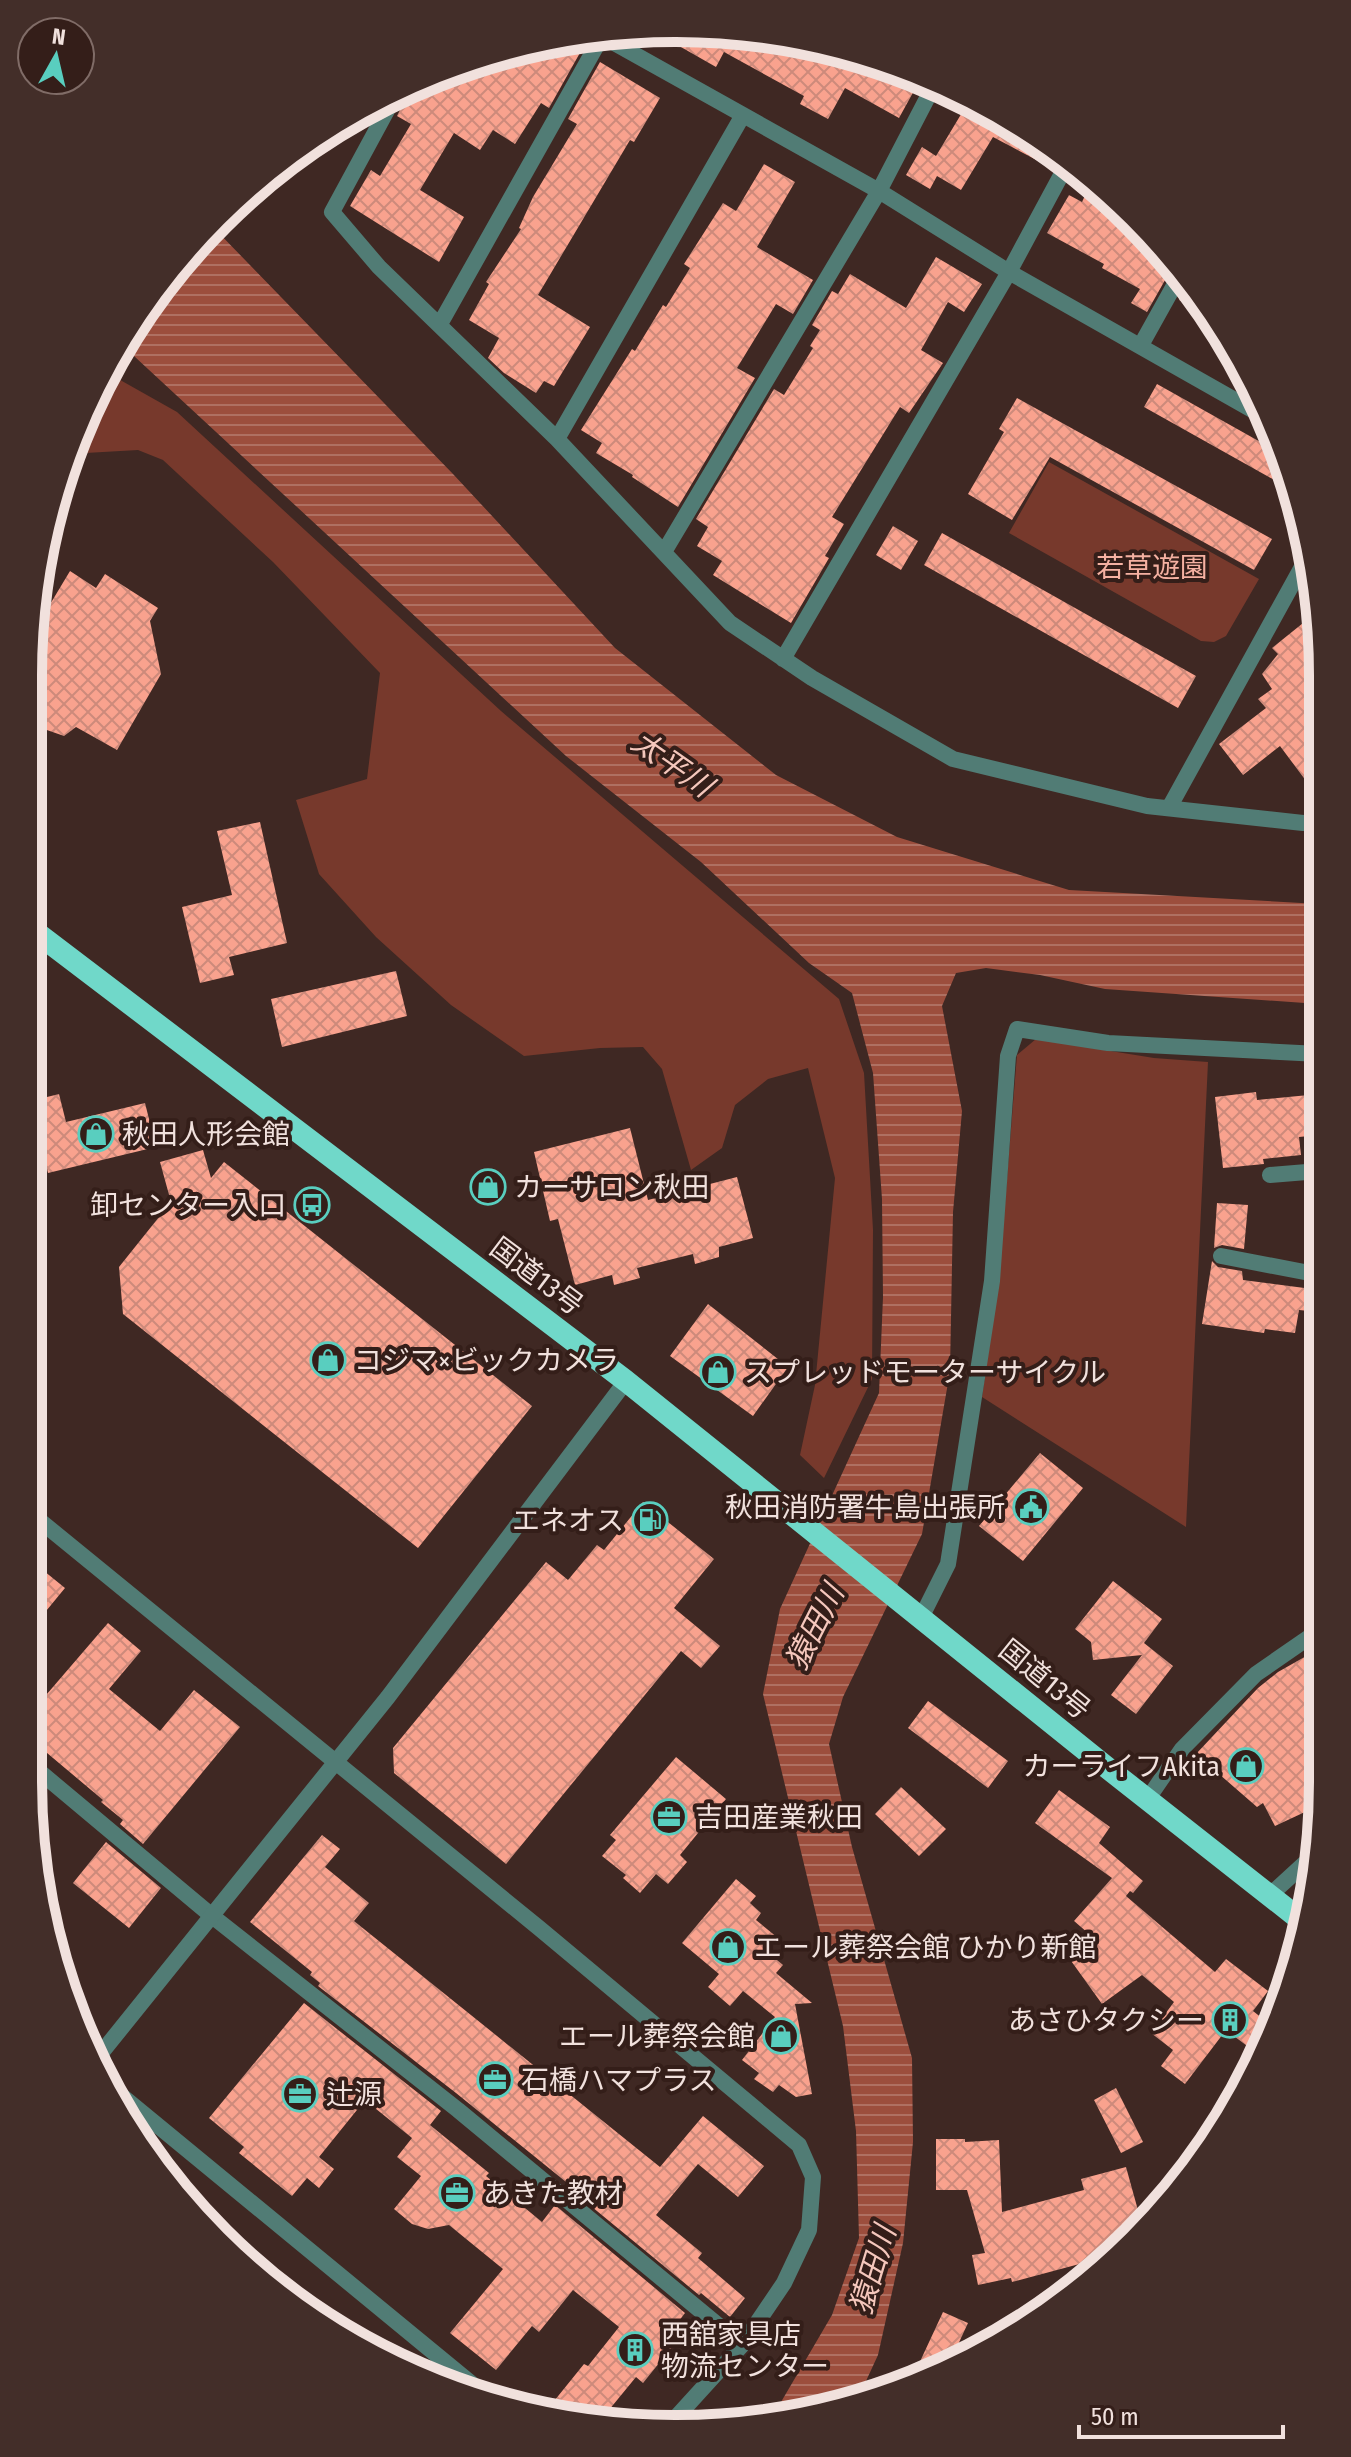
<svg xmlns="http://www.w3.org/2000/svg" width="1351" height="2457" viewBox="0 0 1351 2457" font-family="'Fira Sans Condensed','Noto Sans JP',sans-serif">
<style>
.green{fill:#77392c}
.water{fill:url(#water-rules)}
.building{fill:url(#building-cross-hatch)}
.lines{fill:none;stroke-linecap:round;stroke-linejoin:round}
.minor{stroke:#517c75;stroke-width:16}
.tertiary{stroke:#517c75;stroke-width:16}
.trunk{stroke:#70d8c9;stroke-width:22}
.labels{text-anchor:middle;stroke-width:8;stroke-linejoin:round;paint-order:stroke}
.park-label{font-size:28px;fill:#f5b1a2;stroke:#341e19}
.poi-label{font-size:28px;fill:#f1e1dd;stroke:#341e19;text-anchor:start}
.street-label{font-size:28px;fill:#f1e1dd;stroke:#341e19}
.water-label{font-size:30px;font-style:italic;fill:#f5c7bc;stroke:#341e19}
.rim{fill:none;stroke:#f1e1dd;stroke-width:10}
</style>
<defs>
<pattern id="water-rules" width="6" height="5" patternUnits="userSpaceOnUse" patternTransform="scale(2)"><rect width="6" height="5" fill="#9c4e3d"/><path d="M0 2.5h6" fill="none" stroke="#af7062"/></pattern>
<pattern id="building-cross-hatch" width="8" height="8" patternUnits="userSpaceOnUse" patternTransform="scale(2)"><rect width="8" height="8" fill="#f9a28e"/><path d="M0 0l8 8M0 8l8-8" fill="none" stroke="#cd8a7b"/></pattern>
</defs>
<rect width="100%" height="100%" fill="#3f2823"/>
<!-- green -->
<path class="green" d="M106,372L177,412L501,711L839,999L864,1073L873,1230L872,1379L824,1478L800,1455L815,1385L835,1178L808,1068L768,1079L735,1105L722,1148L691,1170L662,1069L643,1047L600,1048L524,1056L451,1005L376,937L319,874L296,800L367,779L380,673L273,562L163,460L138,450L68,454Z
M1049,462L1259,579L1226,636L1214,642L1201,641L1009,533Z
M1036,1039L1154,1058L1208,1062L1186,1527L982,1397L999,1277L1017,1055Z"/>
<!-- water -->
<path class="water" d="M212,226L453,474L615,648L776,775L897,837L1069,890L1319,904V1004L1105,989L1040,975L986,968L956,973L942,1006L962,1111L953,1212L950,1371L922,1534L843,1697L829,1744L852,1847L912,2058L913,2142L903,2243L878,2355L860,2394L774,2414L832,2315L859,2238L856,2131L843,2026L763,1694L780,1609L879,1393L883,1297L882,1199L873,1073L852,993L809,963L701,862L566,756L121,344L189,248Z"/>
<!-- building -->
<path class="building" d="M651,30L760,34L853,55L915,89L899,118L845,88L828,119L800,104L804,96L724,52L716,67Z
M582,38L576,48L581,51L549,108L541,103L515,144L493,130L480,150L454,133L420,190L464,217L439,262L350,206L371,170L380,176L411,124L397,116L407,96V88L508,50Z
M600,62L660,98L634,142L630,140L538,295L590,327L554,386L544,381L536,393L504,373L488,358L499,338L469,320L489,284L486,282L521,229L519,228L533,197L577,124L568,119Z
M969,101L1000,115L1052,155L1046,165L993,137L961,190L937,176L930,189L906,175L922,147L936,156Z
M764,164L795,182L757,247L813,280L793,314L776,304L737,368L755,378L678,507L632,477L633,475L596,453L602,443L581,430L632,349L635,351L663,305L666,307L690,268L684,264L723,203L736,211Z
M1090,185L1133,217L1142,228L1134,242L1160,256L1162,253L1173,266L1147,312L1131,303L1140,289L1102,268L1104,264L1047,233L1069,195L1082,202Z
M936,257L982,284L964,312L948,302L921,350L943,363L909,413L900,407L832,517L844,524L825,556L829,558L791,623L713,575L722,561L697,546L708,527L696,519L774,389L784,395L813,348L810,346L820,330L812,325L832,291L838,294L850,274L906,308Z
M1188,284L1214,316L1215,319L1179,300Z
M1157,384L1282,454L1288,467L1294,491L1144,407Z
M1017,398L1272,539L1254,570L1050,457L1012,520L968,494L1004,432L999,429Z
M893,526L918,541L901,570L876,555Z
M942,533L1196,676L1178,708L924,565Z
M70,571L96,588L105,574L158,608L150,621L161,674L117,750L76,727L64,736L44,729L29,692V634L33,616H43Z
M1318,611V797L1280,746L1243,775L1219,744L1266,708L1258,699L1272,689L1262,674L1278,654L1272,648Z
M260,822L287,943L229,957L234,975L200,983L182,907L232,895L217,831Z
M396,971L407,1016L282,1047L271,999Z
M1256,1092L1257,1100L1319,1094V1135L1299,1137L1301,1155L1263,1159L1264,1164L1223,1168L1215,1097Z
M59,1094L66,1122L145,1103L156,1147L48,1173L31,1101Z
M630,1128L648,1200L737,1177L753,1238L719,1247V1257L695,1264L693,1254L637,1268L640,1278L614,1285L612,1275L575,1285L558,1219L550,1221L534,1152Z
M203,1150L211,1178L224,1162L532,1406L418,1548L123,1314L119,1267L171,1202L160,1162Z
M1217,1203L1248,1205L1244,1249L1222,1245L1214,1248Z
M1212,1261L1218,1267L1242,1271L1243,1280L1320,1290V1312L1299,1310L1295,1333L1265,1329L1264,1333L1202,1324Z
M708,1304L788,1367L753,1416L670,1356Z
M1040,1453L1083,1488L1023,1561L979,1526Z
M643,1502L714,1559L674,1608L720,1646L701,1668L681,1651L506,1864L394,1773L393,1748L546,1562L568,1580L597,1545L604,1550Z
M28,1558L65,1588L28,1633Z
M1113,1581L1162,1619L1144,1643L1173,1666L1136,1714L1111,1695L1142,1655L1093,1660L1091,1642L1075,1629Z
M108,1623L141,1651L109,1689L160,1731L194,1690L240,1727L143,1844L120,1824L123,1820L101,1802L103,1800L28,1737V1716Z
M1308,1655L1321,1680L1322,1804L1275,1826L1263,1803L1257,1807L1196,1754L1258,1688L1278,1672Z
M928,1701L1008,1761L988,1788L908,1728Z
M676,1757L726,1799L680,1855L687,1862L668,1884L656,1874L640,1893L623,1878L626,1875L602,1856L616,1840L610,1835Z
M901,1787L946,1829L919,1856L875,1814Z
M1059,1790L1110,1827L1099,1843L1143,1881L1133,1893L1130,1891L1126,1896L1215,1972L1226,1959L1268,1991L1253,2011L1272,2026L1259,2055L1226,2030L1185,2084L1161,2066L1173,2050L1151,2033L1174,2002L1142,1975L1102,2004L1069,1958L1095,1939L1074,1921L1112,1878L1035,1823Z
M322,1835L340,1849L325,1867L369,1903L354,1921L660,2167L703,2116L764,2166L738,2197L698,2164L656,2215L702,2253L698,2258L745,2298L730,2317L701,2293L699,2295L569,2188L571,2186L456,2093L318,1986L320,1983L310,1975L312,1972L250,1922Z
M106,1842L161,1888L129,1928L73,1883Z
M736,1879L756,1896L750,1903L761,1913L756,1920L778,1938L766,1951L783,1965L776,1973L812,2003L795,2004L812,2094L796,2097L779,2085L773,2092L754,2079L759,2073L742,2060L775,2017L743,1991L730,2006L708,1987L719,1974L682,1943Z
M304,2003L441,2111L430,2125L489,2173L486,2176L542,2222L555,2205L685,2313L672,2330L681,2336L643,2383L636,2377L604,2416L546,2411L584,2364L588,2366L619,2327L573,2290L539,2332L532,2326L496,2370L450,2333L503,2269L449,2225L428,2229L412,2224L394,2209L421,2176L397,2157L412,2138L365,2100L319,2157L334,2169L319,2188L307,2178L292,2196L239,2153L244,2147L209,2118Z
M1116,2088L1143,2142L1121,2153L1094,2100Z
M936,2139H965V2142L999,2140L1002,2212L1084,2190L1081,2179L1126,2167L1141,2221L1113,2255L1012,2282L1011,2278L978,2285L972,2255L985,2253L967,2190H936Z
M943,2312L968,2323L949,2364L932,2374L917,2368Z"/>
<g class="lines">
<!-- minor -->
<path class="minor" d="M600,35L879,191L1009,272L1263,416
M397,92L332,212L379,267L557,439L730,623L812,678L953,759L1147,806L1303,823L1318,822
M440,324L602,36
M1141,345L1180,275
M557,439L743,115
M664,552L879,191L934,85
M783,659L1009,272L1066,166
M1169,808L1309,554
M1270,1175L1319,1171
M1221,1256L1320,1275
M921,1618L948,1564L992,1281L1008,1056L1017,1029L1108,1043L1319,1054
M28,1762L212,1916L458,2110L742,2345
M1147,1800L1182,1749L1256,1674L1321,1629
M1269,1896L1316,1853
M117,2092L489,2398"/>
<!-- tertiary -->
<path class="tertiary" d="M28,1511L539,1928L799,2145L813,2177L809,2230L784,2283L742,2345L671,2423
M98,2057L388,1697L626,1381"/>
<!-- trunk -->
<path class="trunk" d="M29,927L626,1381L1115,1774L1302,1921"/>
</g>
<!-- icons -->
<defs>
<symbol id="shop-ring" viewBox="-11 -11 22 22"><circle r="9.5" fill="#341e19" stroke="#59cebf" stroke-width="1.5"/><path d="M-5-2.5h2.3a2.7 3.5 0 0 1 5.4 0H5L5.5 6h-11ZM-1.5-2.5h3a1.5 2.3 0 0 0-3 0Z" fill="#59cebf"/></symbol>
<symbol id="bus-ring" viewBox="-11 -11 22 22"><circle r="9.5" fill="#341e19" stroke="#59cebf" stroke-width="1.5"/><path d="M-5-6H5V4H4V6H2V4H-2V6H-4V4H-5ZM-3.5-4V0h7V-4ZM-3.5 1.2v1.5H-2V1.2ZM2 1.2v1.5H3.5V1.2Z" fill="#59cebf"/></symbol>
<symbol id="civic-ring" viewBox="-11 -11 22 22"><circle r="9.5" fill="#341e19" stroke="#59cebf" stroke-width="1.5"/><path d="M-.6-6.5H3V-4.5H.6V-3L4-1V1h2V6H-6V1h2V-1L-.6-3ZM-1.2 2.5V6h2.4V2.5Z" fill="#59cebf"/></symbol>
<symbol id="fuel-ring" viewBox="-11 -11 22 22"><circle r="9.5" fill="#341e19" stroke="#59cebf" stroke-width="1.5"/><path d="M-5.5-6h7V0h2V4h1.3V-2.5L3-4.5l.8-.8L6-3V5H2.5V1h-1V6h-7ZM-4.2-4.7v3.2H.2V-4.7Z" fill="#59cebf"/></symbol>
<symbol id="office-ring" viewBox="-11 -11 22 22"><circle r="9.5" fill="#341e19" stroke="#59cebf" stroke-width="1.5"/><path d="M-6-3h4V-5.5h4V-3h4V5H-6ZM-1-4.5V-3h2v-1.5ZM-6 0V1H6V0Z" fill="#59cebf"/></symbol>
<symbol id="building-ring" viewBox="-11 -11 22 22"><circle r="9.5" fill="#341e19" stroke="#59cebf" stroke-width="1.5"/><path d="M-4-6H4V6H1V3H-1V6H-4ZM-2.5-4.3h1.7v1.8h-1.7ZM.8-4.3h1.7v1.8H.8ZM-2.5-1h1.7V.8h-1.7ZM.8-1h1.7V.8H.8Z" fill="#59cebf"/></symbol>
</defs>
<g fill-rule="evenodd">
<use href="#shop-ring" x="76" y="1114" width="40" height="40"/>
<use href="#shop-ring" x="468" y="1167" width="40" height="40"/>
<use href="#bus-ring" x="292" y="1185" width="40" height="40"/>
<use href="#shop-ring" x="308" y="1340" width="40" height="40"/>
<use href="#shop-ring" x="698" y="1352" width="40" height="40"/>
<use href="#civic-ring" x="1011" y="1487" width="40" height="40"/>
<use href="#fuel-ring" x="630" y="1500" width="40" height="40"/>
<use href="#shop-ring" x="1226" y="1746" width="40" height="40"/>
<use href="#office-ring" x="649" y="1797" width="40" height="40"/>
<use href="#shop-ring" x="708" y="1927" width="40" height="40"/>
<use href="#building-ring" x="1210" y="2000" width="40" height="40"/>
<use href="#shop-ring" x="761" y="2016" width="40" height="40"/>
<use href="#office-ring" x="475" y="2060" width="40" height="40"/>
<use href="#office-ring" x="280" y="2074" width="40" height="40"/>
<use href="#office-ring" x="437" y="2173" width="40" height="40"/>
<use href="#building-ring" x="615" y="2330" width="40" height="40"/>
</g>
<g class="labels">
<!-- park labels -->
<g class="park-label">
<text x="1152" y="577">若草遊園</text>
</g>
<!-- poi labels -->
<g class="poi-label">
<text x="122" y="1144">秋田人形会館</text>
<text x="514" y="1197">カーサロン秋田</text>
<text x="286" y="1215" text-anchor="end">卸センター入口</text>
<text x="354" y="1370">コジマ×ビックカメラ</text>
<text x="744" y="1382">スプレッドモーターサイクル</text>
<text x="1005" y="1517" text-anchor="end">秋田消防署牛島出張所</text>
<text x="624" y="1530" text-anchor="end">エネオス</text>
<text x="1220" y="1776" text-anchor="end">カーライフAkita</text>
<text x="695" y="1827">吉田産業秋田</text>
<text x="754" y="1957">エール葬祭会館 ひかり新館</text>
<text x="1204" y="2030" text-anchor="end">あさひタクシー</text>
<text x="755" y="2046" text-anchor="end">エール葬祭会館</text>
<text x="521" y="2090">石橋ハマプラス</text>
<text x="326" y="2104">辻源</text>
<text x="483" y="2203">あきた教材</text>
<text x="661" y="2344">西舘家具店<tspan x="661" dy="32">物流センター</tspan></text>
</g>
<!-- street labels -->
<g class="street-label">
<text transform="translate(537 1276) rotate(37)" y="10">国道13号</text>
<text transform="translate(1045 1679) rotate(39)" y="10">国道13号</text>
</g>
<!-- water labels -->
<g class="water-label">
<text transform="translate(672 764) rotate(35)" y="10">太平川</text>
<text transform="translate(815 1627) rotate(-63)" y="10">猿田川</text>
<text transform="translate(873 2270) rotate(-73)" y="10">猿田川</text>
</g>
</g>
<!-- crop -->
<path d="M0 0H1351V2457H0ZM675 42H676A633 633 0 0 1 1309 675V1782A633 633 0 0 1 676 2415H675A633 633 0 0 1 42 1782V675A633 633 0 0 1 675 42Z" fill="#432e29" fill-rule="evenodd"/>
<path class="rim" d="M675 42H676A633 633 0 0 1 1309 675V1782A633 633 0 0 1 676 2415H675A633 633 0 0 1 42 1782V675A633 633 0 0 1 675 42Z"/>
<!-- north arrow -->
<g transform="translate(56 56) rotate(8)"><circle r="38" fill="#341e19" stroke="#806c67" stroke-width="2"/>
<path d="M0-6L14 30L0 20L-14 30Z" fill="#59cebf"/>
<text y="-12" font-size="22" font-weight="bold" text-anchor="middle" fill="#f1e1dd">N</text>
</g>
<!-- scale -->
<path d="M1079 2425v12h204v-12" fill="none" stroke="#f1e1dd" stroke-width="4"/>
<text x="1091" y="2425" font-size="24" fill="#f1e1dd" stroke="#341e19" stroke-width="6" paint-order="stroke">50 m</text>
</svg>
